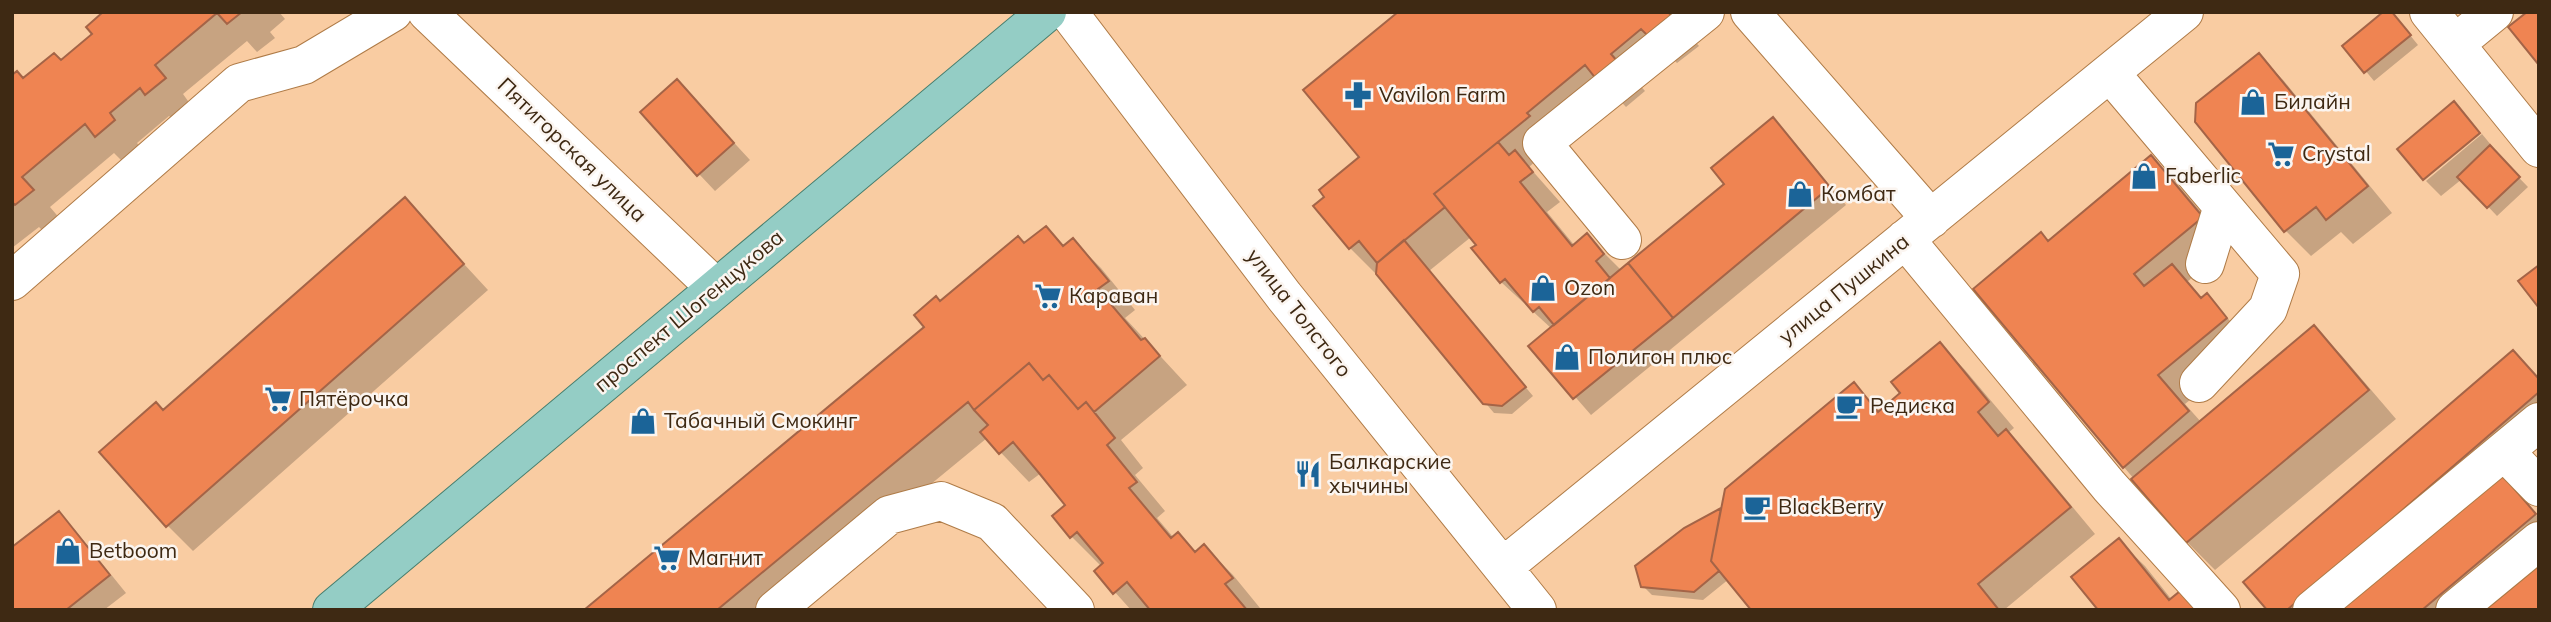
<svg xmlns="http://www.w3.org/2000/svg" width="2551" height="622" viewBox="0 0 2551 622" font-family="Mulish,sans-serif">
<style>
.shadow{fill:#0003}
.building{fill:#ef8452;stroke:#a46447;stroke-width:2}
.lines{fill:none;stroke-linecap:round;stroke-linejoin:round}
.minor-casing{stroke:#af7b47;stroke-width:40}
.major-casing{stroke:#477e6e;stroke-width:40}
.minor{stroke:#fff;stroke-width:38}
.major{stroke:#94cdc5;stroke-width:38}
.labels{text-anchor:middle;stroke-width:5;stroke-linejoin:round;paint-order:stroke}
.poi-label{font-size:21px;fill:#3e2913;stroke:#fbf5f0;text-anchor:start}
.street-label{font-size:21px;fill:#3e2913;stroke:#fbf5f0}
</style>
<rect width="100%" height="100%" fill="#f9cca2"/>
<!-- shadow -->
<path class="shadow" d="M106,12H279L285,19L270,32L275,38L257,52L247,41L183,94L193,108L176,122L169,116L137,143L143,150L125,164L114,153L50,207L61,220L45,233L39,227L12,248V78L23,80L61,62L94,35Z
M1400,12H1713L1688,33L1699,46L1677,63L1670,56L1638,83L1645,91L1626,107L1613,93L1529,167L1560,202L1547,212L1575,246L1587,236L1622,271L1727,184L1773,120L1790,137L1846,205L1591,415L1531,346L1552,329L1501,282L1471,237L1429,271L1533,396L1512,414L1494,413L1378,276L1350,248L1362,158Z
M2397,19L2418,45L2374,81L2345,46Z
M2259,55L2284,81L2392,213L2353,244L2341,232L2311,256L2286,231L2197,122Z
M677,81L750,160L715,191L699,174Z
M2482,134L2496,151L2494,152L2528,187L2497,216L2462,179L2441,196L2426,181Z
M2151,157L2179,186L2230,246L2187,282L2203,299L2207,296L2254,347L2185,404L2201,422L2314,327L2342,356L2396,419L2215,570L2187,542L1975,290L2049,243Z
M404,199L488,290L193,551L167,525Z
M1046,228L1064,247L1073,240L1101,268L1135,310L1125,318L1187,385L1121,440L1143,468L1135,475L1165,511L1157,518L1174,538L1178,534L1196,553L1204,546L1233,575L1260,608L1131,610L1096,571L1102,567L1071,536L1068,506L1041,473L1029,482L987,438L778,610H585L926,328L940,303L1025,245Z
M1940,344L1965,370L2014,428L2008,433L2031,457L2095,534L2004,610H1753L1729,579L1703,600L1652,595L1643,586L1685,530L1721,510L1722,511L1854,384L1881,412L1903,393Z
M2539,380V409L2306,610H2269Z
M2509,483L2539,518V528L2441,610H2340Z
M58,513L75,530L126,593L104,610H12Z
M2119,541L2145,566L2172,600L2214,610H2101Z"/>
<!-- building -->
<path class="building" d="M103,12H242L227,24L217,13L155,65L166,78L145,95L140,88L110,113L115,120L95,137L85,124L22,177L34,190L15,205L12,202V75L17,71L23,78L54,53L61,60L92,34L86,27Z
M1398,12H1668L1672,17L1648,36L1641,29L1611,54L1618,62L1597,80L1585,65L1527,113L1530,116L1434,194L1445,207L1377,263L1359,241L1349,249L1313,206L1324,197L1319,190L1359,157L1303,90Z
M2383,12H2392L2411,35L2364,73L2342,46Z
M2527,12H2539L2538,64L2508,27Z
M2259,53L2368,186L2326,220L2316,207L2284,232L2195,122L2196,103Z
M677,79L734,143L697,176L640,112Z
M2454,101L2480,133L2423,180L2397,149Z
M1773,117L1830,187L1673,318L1628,263L1724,184L1711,168Z
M1498,142L1509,155L1515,150L1533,172L1520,182L1572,246L1587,233L1604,254L1596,261L1610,278L1554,325L1539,307L1533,312L1505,279L1500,283L1471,248L1476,245L1434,194Z
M2490,145L2520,177L2487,208L2457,177Z
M2151,155L2203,217L2134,274L2144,286L2172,264L2201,298L2207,293L2227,318L2158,375L2189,411L2123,468L1973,289L2041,232L2048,241Z
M405,197L464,264L166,527L99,452L156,402L163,410Z
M1046,226L1063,246L1073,238L1109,281L1098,289L1141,340L1145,338L1160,356L1094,412L1086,402L1078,409L1049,375L1043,380L1029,363L974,410L968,402L717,610H584L924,327L914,315L936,296L940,301L1018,236L1024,243Z
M1404,240L1526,387L1502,406L1483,404L1376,274L1377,263Z
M1628,263L1673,318L1573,399L1528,346Z
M2539,265V308L2518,281Z
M2314,325L2369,390L2186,543L2131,479Z
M1940,342L1989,402L1978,412L1998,436L2006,429L2071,507L1978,584L1999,610H1751L1711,561L1725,489L1854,382L1878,412L1900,393L1891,382Z
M2513,350L2539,379V392L2287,610H2267L2243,582Z
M1029,363L1043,380L1049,375L1078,409L1086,402L1115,438L1107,445L1137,482L1129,488L1171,538L1178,532L1195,552L1204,544L1233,578L1225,584L1247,610H1150L1127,582L1113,594L1094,571L1103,563L1077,532L1070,538L1052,516L1065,505L1039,473L1013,442L999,454L980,432L988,425L974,410Z
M2500,472L2536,514L2422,610H2337Z
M1721,508L1711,561L1719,571L1694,592L1641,587L1635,566L1684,528Z
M59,511L110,575L66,610H12V547Z
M2119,538L2169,600L2190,583L2212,610H2098L2071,577Z
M2539,565V610H2485Z"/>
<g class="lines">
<defs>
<path id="minor" d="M427,12L716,288
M1068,12L1284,296L1537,610
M1750,12L1931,219
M2429,12L2539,148
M2455,44L2494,12
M2110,73L2280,274L2268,309L2199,383
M1905,239L2109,486L2221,610
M1622,240L1542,143L1705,12
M2205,264L2222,209
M12,281L239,83L304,65L393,12
M2504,451L2539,422
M1503,567L2184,12
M775,610L889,515L941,501L992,522L1075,610
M2312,610L2504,451L2539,487
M2455,610L2539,541"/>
<path id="major" d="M332,610L1047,12"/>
</defs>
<!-- minor casing -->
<use href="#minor" class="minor-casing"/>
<!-- major casing -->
<use href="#major" class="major-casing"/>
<!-- minor -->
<use href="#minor" class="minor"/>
<!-- major -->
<use href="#major" class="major"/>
</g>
<!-- icons -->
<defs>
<symbol id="pharmacy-bare" viewBox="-9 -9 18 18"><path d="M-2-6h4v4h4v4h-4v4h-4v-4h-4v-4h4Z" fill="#1b6498" stroke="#fbf5f0" stroke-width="2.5" paint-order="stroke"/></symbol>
<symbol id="shop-bare" viewBox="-9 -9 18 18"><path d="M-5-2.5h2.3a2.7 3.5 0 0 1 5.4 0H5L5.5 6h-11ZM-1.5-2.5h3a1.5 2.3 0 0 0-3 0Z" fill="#1b6498" stroke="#fbf5f0" stroke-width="2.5" paint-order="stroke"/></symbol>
<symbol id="supermarket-bare" viewBox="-9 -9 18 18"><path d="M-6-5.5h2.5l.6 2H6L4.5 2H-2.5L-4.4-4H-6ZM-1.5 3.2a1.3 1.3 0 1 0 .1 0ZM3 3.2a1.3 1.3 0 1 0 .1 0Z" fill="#1b6498" stroke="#fbf5f0" stroke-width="2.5" paint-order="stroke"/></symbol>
<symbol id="cafe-bare" viewBox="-9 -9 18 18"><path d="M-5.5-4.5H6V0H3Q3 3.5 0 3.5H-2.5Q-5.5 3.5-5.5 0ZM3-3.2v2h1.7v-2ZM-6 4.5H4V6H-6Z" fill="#1b6498" stroke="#fbf5f0" stroke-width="2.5" paint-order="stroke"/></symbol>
<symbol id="restaurant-bare" viewBox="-9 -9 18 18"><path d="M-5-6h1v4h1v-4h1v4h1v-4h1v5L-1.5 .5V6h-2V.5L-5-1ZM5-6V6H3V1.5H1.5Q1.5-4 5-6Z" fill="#1b6498" stroke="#fbf5f0" stroke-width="2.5" paint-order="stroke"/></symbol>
</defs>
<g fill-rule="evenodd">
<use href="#pharmacy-bare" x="1339" y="76" width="38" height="38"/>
<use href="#shop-bare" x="2234" y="83" width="38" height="38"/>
<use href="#supermarket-bare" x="2262" y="135" width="38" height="38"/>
<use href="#shop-bare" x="2125" y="157" width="38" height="38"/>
<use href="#shop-bare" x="1781" y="175" width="38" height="38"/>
<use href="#shop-bare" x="1524" y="269" width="38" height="38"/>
<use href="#supermarket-bare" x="1029" y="277" width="38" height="38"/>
<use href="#shop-bare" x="1548" y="338" width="38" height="38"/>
<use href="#supermarket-bare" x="259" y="380" width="38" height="38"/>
<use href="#cafe-bare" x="1830" y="387" width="38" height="38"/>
<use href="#shop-bare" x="624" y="402" width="38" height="38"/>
<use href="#restaurant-bare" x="1289" y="455" width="38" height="38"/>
<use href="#cafe-bare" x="1738" y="488" width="38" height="38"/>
<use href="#shop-bare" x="49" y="532" width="38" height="38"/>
<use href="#supermarket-bare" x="648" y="539" width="38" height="38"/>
</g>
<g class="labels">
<!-- poi labels -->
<g class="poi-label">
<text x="1379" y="102">Vavilon Farm</text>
<text x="2274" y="109">Билайн</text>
<text x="2302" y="161">Crystal</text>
<text x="2165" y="183">Faberlic</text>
<text x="1821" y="201">Комбат</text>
<text x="1564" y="295">Ozon</text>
<text x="1069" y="303">Караван</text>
<text x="1588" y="364">Полигон плюс</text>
<text x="299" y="406">Пятёрочка</text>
<text x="1870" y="413">Редиска</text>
<text x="664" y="428">Табачный Смокинг</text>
<text x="1329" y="469">Балкарские<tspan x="1329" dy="24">хычины</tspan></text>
<text x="1778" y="514">BlackBerry</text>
<text x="89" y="558">Betboom</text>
<text x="688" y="565">Магнит</text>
</g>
<!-- street labels -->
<g class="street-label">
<text transform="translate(572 150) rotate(44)" y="7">Пятигорская улица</text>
<text transform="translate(1844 289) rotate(-39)" y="7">улица Пушкина</text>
<text transform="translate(689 311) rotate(-40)" y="7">проспект Шогенцукова</text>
<text transform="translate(1299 313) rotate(52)" y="7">улица Толстого</text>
</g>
</g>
<!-- border -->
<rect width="2551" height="622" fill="none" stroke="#3e2913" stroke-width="28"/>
</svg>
